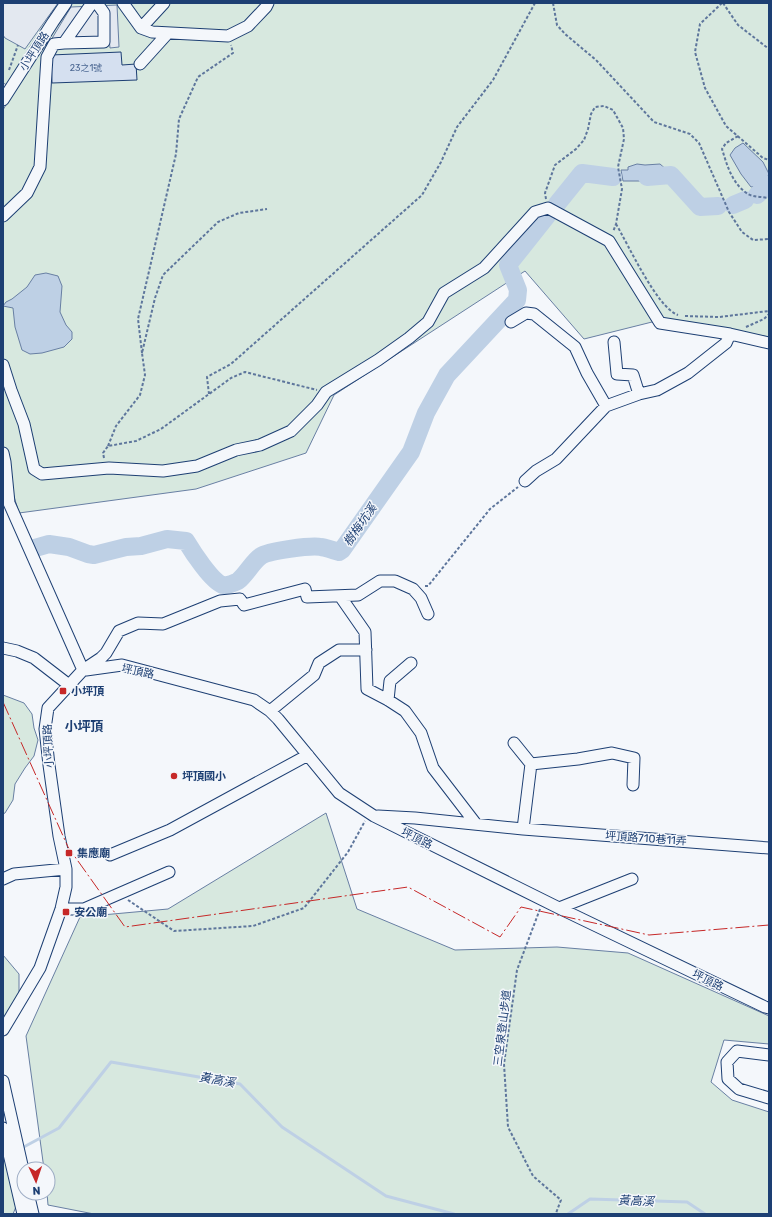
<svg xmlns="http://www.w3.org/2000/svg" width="772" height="1217" viewBox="0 0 772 1217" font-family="Rubik,'Noto Sans TC',sans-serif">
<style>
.green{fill:#d7e8df;stroke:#687fa3}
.parking{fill:#e3e8f0;stroke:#687fa3}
.water{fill:#bed0e5;stroke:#687fa3}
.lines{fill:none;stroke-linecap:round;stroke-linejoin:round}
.stream{stroke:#bed0e5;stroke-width:3}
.river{stroke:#bed0e5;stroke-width:18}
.building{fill:#d5e0f0;stroke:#1d3f73}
.minor-casing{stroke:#1d3f73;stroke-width:13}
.path{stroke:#5e769c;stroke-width:2;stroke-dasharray:3 2;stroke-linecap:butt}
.minor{stroke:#f4f7fb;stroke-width:11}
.power{stroke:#c62828;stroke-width:1;stroke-dasharray:14 3 2 3;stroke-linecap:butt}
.poi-dot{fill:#c62828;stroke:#f4f7fb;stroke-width:1.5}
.labels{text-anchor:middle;stroke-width:3;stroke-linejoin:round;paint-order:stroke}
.number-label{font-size:9px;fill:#4b6792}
.street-label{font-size:11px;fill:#1d3f73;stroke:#f4f7fb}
.poi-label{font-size:11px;font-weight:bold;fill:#1d3f73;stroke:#f4f7fb;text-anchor:start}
.water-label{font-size:12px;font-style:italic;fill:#1d3f73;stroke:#f4f7fb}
.quarter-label{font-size:13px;font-weight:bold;fill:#1d3f73;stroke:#f4f7fb}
</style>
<rect width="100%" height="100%" fill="#f4f7fb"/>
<!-- green -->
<path class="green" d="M3,3H769V337L664,319L584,339L525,271L334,395L306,453L196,489L19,513L3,460V110L15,89L3,83Z
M3,695L24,703L32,714L34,728L38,740L34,756L25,768L15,784L13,800L5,813L3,814Z
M326,813L357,909L455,950L557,947L628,953L769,1016V1044L724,1040L711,1082L732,1100L769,1112V1214H94L48,1205L47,1193H48V1169H44L26,1036L80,917L168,909Z
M3,955L19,974V1004L3,1026Z
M3,1140L24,1169V1187L13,1214H3Z"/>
<!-- parking -->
<path class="parking" d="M3,3H58L25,49L5,38L3,35Z
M117,5L119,47L110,48L109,38L51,40L71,7Z"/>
<!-- water -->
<path class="water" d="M743,143L763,162L769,174L758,186L751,187L741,174L730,155L735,148Z
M637,164L645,165L660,164C667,170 673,175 670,184L663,178L656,181H623L621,170H628V167Z
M46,273L58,276L62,286L60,312L66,325L72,332V339L64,347L42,353L30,354L22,350L15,327L13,308L3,306L6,302L12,299L27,287L35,275Z"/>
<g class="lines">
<!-- stream -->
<path class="stream" d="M20,1149L59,1128L111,1062L240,1084L282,1127L386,1196L454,1214
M568,1214L590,1199L687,1202L705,1214"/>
<!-- river -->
<path class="river" d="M647,177L671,175L700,207L718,206
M757,195L769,184
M557,204L582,173L613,177
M733,205L745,200
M35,548L49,544L69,547L88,554L94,555L126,547L141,546L167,539L186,541C192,551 212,582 223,585C228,586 234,583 238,581C247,574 252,562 261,556C268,551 311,545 321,547C327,548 333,550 339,552L342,550L411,452L426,413L447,375L517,300L518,290L508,265L547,216"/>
</g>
<!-- building -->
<path class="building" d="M121,52L122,65L136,64L137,80L52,83L51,55Z"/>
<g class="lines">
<defs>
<path id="minor" d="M123,3L141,28L152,32L228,36L248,26L266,7L268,3
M141,28L164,3
M64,43L104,42V13L99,6
M140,64L168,33
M3,100L53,22L66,3
M3,216L27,193L40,167L47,57L54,44L64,43L92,3
M511,322L526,313L534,314L575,347L587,373L606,406
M614,342L617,374L633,375L639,394
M3,365L11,390L24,424L34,469L42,474L109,468L163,471L197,466L236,450L260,445L291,431L317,405L326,392L378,360L409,338L428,322L444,293L484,268L535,212L548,208L609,241L660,323L730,334L769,343
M3,453L5,462L9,503L83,670
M525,481L536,471L556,459L606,406L639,394L657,390L688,373L726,343L730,334
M340,596L365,632L367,689L388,700L405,711L421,733L433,768L476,824
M3,648L17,651L34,658L69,685
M86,670L122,665L254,700L270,711L278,719L339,793L374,816L559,908L765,1007L769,1008
M388,700L390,681L411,663
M270,711L314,675L319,663L339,650H366
M514,743L531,764
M378,816L415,818L523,829L769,848
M523,829L531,764L578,759L612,753L634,758L633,785
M110,855L170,830L308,755
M3,879L14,874L66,869
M559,908L632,879
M61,909H84L169,872
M3,1030L40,968L61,909L66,887V869L59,836L49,765L45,729L48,708L83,670L101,658L106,653L119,631L138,623L163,624L220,601L240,599L244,605L305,589L307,597L358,595L380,581H395L413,589L421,598L428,614
M769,1055L737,1051L727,1062L728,1079L739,1089L769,1098
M3,1081L24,1174
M3,1128L23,1214
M28,1193L33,1214"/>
</defs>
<!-- minor casing -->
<use href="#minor" class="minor-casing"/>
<!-- path -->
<path class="path" d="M553,3L557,25L565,34L596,60L654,122L690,134L699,143L729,212L742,232L753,240L769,239
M722,3L700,24L695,52L705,88L726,126L763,158L769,160
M723,3L738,25L769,49
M9,70L18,45
M738,136L726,143L722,149C727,165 732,184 748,194C753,197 763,197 769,198
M546,199L545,193L555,165L576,149L584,140L588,129L591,114L595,107L604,106L613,110L623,128L624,139L618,167L622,189L616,224L613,232
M616,224C628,244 657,308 678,315
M685,316L719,317L769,311
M746,327L764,319L769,314
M142,353L138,319L176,154L179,119L198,77L233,53L231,45
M209,394L207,377L231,364L422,195L441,162L457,127L493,80L535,3
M108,446L116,426L140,395L145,375L142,353L155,298L163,275L218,222L239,213L267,209
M104,458L103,453L108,446L136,441L161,429L231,378L245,372L317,390
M425,586H428L490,509L518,487
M128,900L174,931L253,926L304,908L348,852L365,821
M540,909L517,970L504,1064L508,1127L533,1176L561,1200L556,1213L557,1214"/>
<!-- minor -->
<use href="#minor" class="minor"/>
<!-- power -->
<path class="power" d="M3,702L68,847L125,927L408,887L500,937L521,907L649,935L769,925"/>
</g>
<!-- markers -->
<g class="poi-dot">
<rect x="59" y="687" width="8" height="8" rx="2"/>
<circle cx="174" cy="776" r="4"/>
<rect x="65" y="849" width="8" height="8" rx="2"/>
<rect x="62" y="908" width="8" height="8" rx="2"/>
</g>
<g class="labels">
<!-- number labels -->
<g class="number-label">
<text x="86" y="71">23之1號</text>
</g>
<!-- street labels -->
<g class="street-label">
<text transform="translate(34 51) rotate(-57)" y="4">小坪頂路</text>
<text transform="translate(138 671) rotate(12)" y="4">坪頂路</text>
<text transform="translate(48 746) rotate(-93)" y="4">小坪頂路</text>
<text transform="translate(417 838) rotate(26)" y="4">坪頂路</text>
<text transform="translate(646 838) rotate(4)" y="4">坪頂路710巷11弄</text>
<text transform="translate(708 980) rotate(26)" y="4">坪頂路</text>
<text transform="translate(502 1028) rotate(-83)" y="4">三空泉登山步道</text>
</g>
<!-- poi labels -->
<g class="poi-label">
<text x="71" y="695">小坪頂</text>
<text x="182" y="780">坪頂國小</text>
<text x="77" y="857">集應廟</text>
<text x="74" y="916">安公廟</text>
</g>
<!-- water labels -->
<g class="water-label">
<text transform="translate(360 525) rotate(-55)" y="4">樹梅坑溪</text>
<text transform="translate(217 1080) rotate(10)" y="4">黃高溪</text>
<text transform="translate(636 1201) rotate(2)" y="4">黃高溪</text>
</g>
<!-- quarter labels -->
<g class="quarter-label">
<text x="84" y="731">小坪頂</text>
</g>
</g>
<!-- border -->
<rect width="772" height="1217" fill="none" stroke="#1d3f73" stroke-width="8"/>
<!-- north arrow -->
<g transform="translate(36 1181) rotate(177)"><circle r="19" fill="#f4f7fb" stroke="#9eadc5"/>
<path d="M0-3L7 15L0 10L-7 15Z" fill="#c62828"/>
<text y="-6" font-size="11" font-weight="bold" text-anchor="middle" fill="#1d3f73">N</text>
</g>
</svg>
